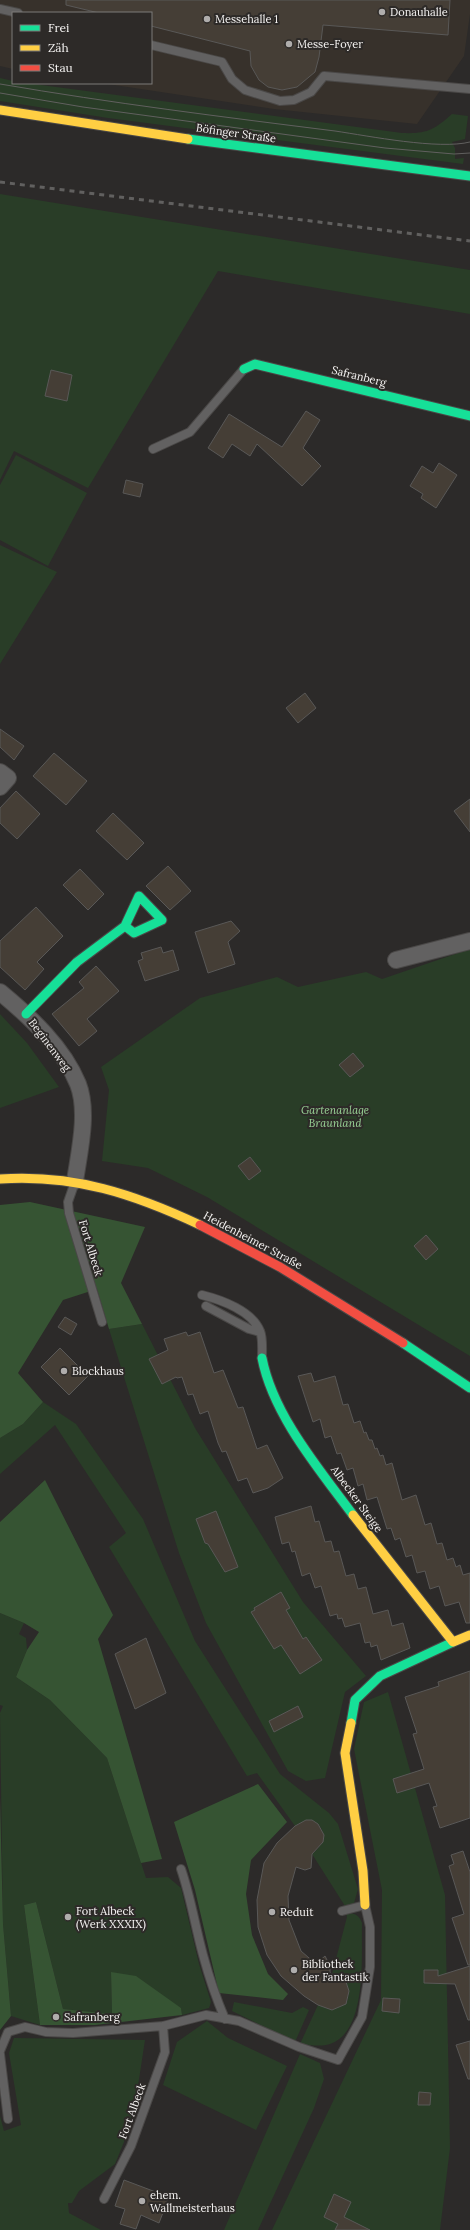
<svg xmlns="http://www.w3.org/2000/svg" width="470" height="2230" viewBox="0 0 470 2230" font-family="Lora,serif">
<style>
.built{fill:#37312b}
.green{fill:#293d27}
.forest{fill:#365433}
.building{fill:#453e36;stroke:#595857}
.lines{fill:none;stroke-linecap:round;stroke-linejoin:round}
.lane-casing{stroke:#4a4847;stroke-width:10}
.street-casing{stroke:#4a4847;stroke-width:18}
.fast-casing{stroke:#4a4847;stroke-width:11}
.slow-casing{stroke:#4a4847;stroke-width:11}
.jam-casing{stroke:#4a4847;stroke-width:11}
.lane{stroke:#626161;stroke-width:8}
.street{stroke:#626161;stroke-width:16}
.fast{stroke:#16e098;stroke-width:9}
.slow{stroke:#ffcf43;stroke-width:9}
.jam{stroke:#f24e42;stroke-width:9}
.tram{stroke:#61605f;stroke-width:1}
.rail{stroke:#61605f;stroke-width:3;stroke-dasharray:5 5;stroke-linecap:butt}
.poi-dot{fill:#afadac;stroke:#2d2a28;stroke-width:1.5}
.labels{text-anchor:middle;stroke-width:4;stroke-linejoin:round;paint-order:stroke}
.poi-label{font-size:11px;fill:#f6f4f3;stroke:#2d2a28;text-anchor:start}
.street-label{font-size:11px;fill:#f6f4f3;stroke:#2d2a28}
.park-label{font-size:11px;font-style:italic;fill:#99d396;stroke:#2d2a28}
</style>
<rect width="100%" height="100%" fill="#2c2a29"/>
<!-- built -->
<path class="built" d="M0,0H470V14L464,56L417,124L274,109L101,83H151V13H13V69L0,66Z"/>
<!-- green -->
<path class="green" d="M0,78L13,81V83H26L402,133C427,134 434,130 452,114L468,116L465,139L452,142L455,148V159L464,158L463,164L108,118L0,101Z
M0,194L470,270V314L218,271L88,488L14,451L0,480Z
M16,455L87,493L48,566L0,540V485Z
M0,545L57,572L0,664Z
M470,949V1356L207,1197L148,1168L102,1161L109,1090L101,1067L200,998L277,977L298,987L366,972L382,979Z
M0,1014L27,1043L59,1087L0,1108Z
M142,1324L195,1428L303,1602L366,1676L345,1692L325,1778L306,1781L288,1771L206,1623L179,1553L109,1329Z
M43,1402L76,1424L143,1519L195,1641L280,1774L329,1813L338,1824L358,1889L354,1903L345,1906L312,1854C334,1839 320,1809 295,1826L257,1773L247,1776L109,1547L126,1533L55,1425L0,1474V1438L23,1424Z
M0,1613L24,1623L19,1634L26,1638L27,1650L16,1677L50,1700L107,1758L146,1878L168,1877L181,1888L199,1964L211,2002L209,2008L182,2015L181,2008L111,1972L112,2014L63,2009L36,1902L24,1905L40,2025L11,2016L3,1924L0,1713L3,1706L0,1705Z
M388,1692L445,1895L450,2148L440,2230H272L381,2000L382,1890L354,1749L364,1702Z
M346,1913C355,1913 359,1915 362,1923C361,1955 368,2031 330,2044C321,2047 310,2045 300,2044L318,2005L332,2010L346,2004C350,1994 349,1989 345,1979L332,1974L347,1917Z
M234,2002L292,2013L303,2007L309,2010L295,2042L232,2011Z
M207,2021L228,2038L287,2066L256,2130L163,2085L177,2042Z
M14,2038L145,2040L136,2099L124,2142L115,2164L79,2191L72,2203H68L69,2213L101,2230H0V2116L4,2131L21,2125L9,2053Z
M300,2054L320,2063L324,2079L314,2108L258,2230H224Z"/>
<!-- forest -->
<path class="forest" d="M30,1202L145,1227L121,1283L142,1324L109,1329L97,1289L63,1300L18,1373L43,1402L23,1424L0,1438V1205Z
M45,1480L113,1615L98,1639L162,1859L141,1863L107,1758L50,1700L16,1677L27,1650L39,1632L24,1623L0,1613V1522Z
M258,1784L287,1822L251,1860L246,1894L252,1935L268,1974L288,1994L283,2000L219,1993L195,1890L174,1822Z
M0,1797L3,1924L11,2016L0,2030Z
M36,1902L63,2009L112,2014L111,1972L136,1976L181,2008L182,2015L95,2025H40L24,1905Z"/>
<!-- building -->
<path class="building" d="M66,0H450L448,35L323,25L319,57L315,72L297,87L282,90L268,87L259,80L251,66L250,51L151,26V13H99L66,5Z
M51,370L72,375L67,401L45,396Z
M306,411L320,420L303,448L321,466L302,486L257,444L250,456L232,444L223,458L208,448L229,414L282,447Z
M439,463L457,475L436,508L421,498L423,494L410,486L422,466L433,473Z
M126,480L143,484L140,497L123,493Z
M305,693L316,708L298,723L286,708Z
M0,729L24,746L14,760L0,747Z
M54,753L87,781L66,805L33,776Z
M16,791L40,814L17,839L0,823V808Z
M470,799V832L454,811Z
M113,813L144,843L127,860L96,831Z
M168,866L191,891L170,910L146,886Z
M80,869L104,894L88,910L63,885Z
M36,907L63,936L37,962L44,969L25,990L0,967V941Z
M231,921L240,931L228,942L235,964L208,973L195,932Z
M161,947L163,953L173,950L179,970L145,981L138,961L143,959L141,953Z
M96,966L119,991L87,1019L97,1031L79,1046L52,1014L84,988L79,982Z
M353,1053L364,1066L350,1077L339,1065Z
M250,1157L261,1171L249,1180L238,1166Z
M426,1235L438,1249L426,1260L414,1246Z
M65,1317L77,1324L71,1335L58,1327Z
M186,1332L188,1336L200,1332L214,1373L223,1370L238,1408L243,1407L257,1449L267,1445L283,1478L268,1488L253,1493L247,1478L238,1481L226,1451L222,1452L218,1443L208,1411L200,1414L193,1394L188,1395L182,1377L177,1378L176,1377L162,1384L149,1359L168,1350L164,1339Z
M60,1348L88,1376L69,1395L41,1367Z
M311,1373L314,1382L335,1376L343,1405L348,1404L354,1423L360,1421L364,1433L366,1432L369,1440H372L375,1449L377,1448L380,1456L383,1455L386,1465L392,1463L402,1500L416,1495L425,1525L431,1523L437,1544L442,1543L447,1560L453,1558L456,1567L460,1565L463,1575L470,1573V1623H466L459,1602L445,1606L439,1586L430,1589L425,1571L417,1573L412,1555L406,1557L400,1538L395,1540L391,1528L387,1529L377,1497L367,1500L363,1484L358,1486L353,1468L347,1470L341,1453L337,1454L331,1436L325,1438L320,1419L313,1422L298,1376Z
M311,1506L315,1522L319,1521L325,1542L331,1541L334,1552L339,1551L346,1576L354,1574L358,1589L366,1587L373,1614L388,1610L392,1626L403,1623L410,1648L381,1660L377,1645L371,1647L370,1642L365,1643L360,1623L345,1627L342,1618L338,1619L337,1614L330,1616L321,1586L315,1588L310,1573L302,1576L295,1551L292,1552L289,1542L282,1544L275,1517Z
M216,1511L238,1567L225,1572L208,1544L205,1543L196,1519Z
M281,1592L290,1608L286,1610L303,1639L306,1637L322,1660L300,1674L281,1645L274,1649L251,1612L255,1610L254,1608Z
M146,1638L166,1693L135,1709L115,1654Z
M470,1671V1818L440,1828L433,1807L437,1806L429,1783L397,1793L393,1779L424,1769L413,1734L417,1733L405,1697L439,1686L438,1682Z
M298,1706L303,1717L274,1732L269,1721Z
M306,1820H312L318,1824L324,1835L323,1842L312,1854L311,1868L305,1870L296,1867L288,1896L289,1920L301,1951L316,1964L325,1956L330,1966V1973L345,1979L349,1991L346,2004L332,2010L318,2005L304,1996L281,1976L267,1955L258,1927L257,1900L264,1863L277,1843L295,1826Z
M463,1851L470,1872V1965H468L452,1918L464,1914L449,1866L454,1864L451,1855Z
M470,1966V2020H468L455,1984L424,1983V1970H438V1976Z
M383,1998L400,1999L399,2013L382,2011Z
M470,2041V2079H468L456,2045Z
M419,2092L431,2093L430,2105H418Z
M124,2180L169,2197L159,2223L141,2215L136,2229L120,2224L125,2209L115,2206Z
M334,2194L351,2202L344,2217L370,2230H335L338,2224L324,2217Z"/>
<g class="lines">
<defs>
<path id="lane" d="M0,9L18,13
M151,45L222,62L232,79L245,90L280,101L294,100L311,92L324,76L470,89
M153,449L190,432L243,370
M75,1182L68,1202L69,1213L102,1322
M202,1295C222,1300 252,1311 260,1331C263,1338 262,1349 262,1357
M206,1306L249,1329L260,1332
M181,1869C191,1898 195,1926 203,1955C209,1977 216,1998 225,2019
M0,2051L8,2032L25,2027L46,2032L73,2033L163,2026L206,2015L239,2021L299,2047L338,2060L362,2017L370,1967V1927L365,1905L342,1911
M0,2054L8,2119
M104,2199L131,2146L165,2052L163,2026"/>
<path id="street" d="M0,772L8,778L0,787
M396,960L470,941
M0,992C29,1016 63,1047 78,1084C89,1112 79,1153 75,1181"/>
<path id="fast" d="M188,139L470,176
M244,369L255,364L470,416
M26,1014L77,962L125,926L139,896L162,920L134,933L125,926
M403,1343L470,1388
M262,1358C273,1415 319,1469 353,1515
M351,1723L355,1700L380,1676L453,1642"/>
<path id="slow" d="M0,110L188,139
M0,1179C74,1174 134,1194 200,1225
M353,1515L453,1642L470,1635
M351,1723L345,1753L363,1871L365,1905"/>
<path id="jam" d="M200,1225L280,1267L403,1343"/>
</defs>
<!-- lane casing -->
<use href="#lane" class="lane-casing"/>
<!-- street casing -->
<use href="#street" class="street-casing"/>
<!-- fast casing -->
<use href="#fast" class="fast-casing"/>
<!-- slow casing -->
<use href="#slow" class="slow-casing"/>
<!-- jam casing -->
<use href="#jam" class="jam-casing"/>
<!-- lane -->
<use href="#lane" class="lane"/>
<!-- street -->
<use href="#street" class="street"/>
<!-- fast -->
<use href="#fast" class="fast"/>
<!-- slow -->
<use href="#slow" class="slow"/>
<!-- jam -->
<use href="#jam" class="jam"/>
<!-- tram -->
<path class="tram" d="M0,84C111,103 223,117 335,131C369,136 439,150 470,142
M0,93L83,107L385,148L454,154L470,153"/>
<!-- rail -->
<path class="rail" d="M0,182L470,241"/>
</g>
<!-- markers -->
<g class="poi-dot">
<circle cx="382" cy="12" r="4"/>
<circle cx="207" cy="19" r="4"/>
<circle cx="289" cy="44" r="4"/>
<circle cx="64" cy="1371" r="4"/>
<circle cx="272" cy="1912" r="4"/>
<circle cx="68" cy="1917" r="4"/>
<circle cx="294" cy="1970" r="4"/>
<circle cx="56" cy="2017" r="4"/>
<circle cx="142" cy="2201" r="4"/>
</g>
<g class="labels">
<!-- poi labels -->
<g class="poi-label">
<text x="390" y="16">Donauhalle</text>
<text x="215" y="23">Messehalle 1</text>
<text x="297" y="48">Messe-Foyer</text>
<text x="72" y="1375">Blockhaus</text>
<text x="76" y="1915">Fort Albeck<tspan x="76" dy="13">(Werk XXXIX)</tspan></text>
<text x="280" y="1916">Reduit</text>
<text x="302" y="1968">Bibliothek<tspan x="302" dy="13">der Fantastik</tspan></text>
<text x="64" y="2021">Safranberg</text>
<text x="150" y="2199">ehem.<tspan x="150" dy="13">Wallmeisterhaus</tspan></text>
</g>
<!-- street labels -->
<g class="street-label">
<text transform="translate(236 133) rotate(8)" y="4">Böfinger Straße</text>
<text transform="translate(359 376) rotate(14)" y="4">Safranberg</text>
<text transform="translate(50 1045) rotate(53)" y="4">Beginenweg</text>
<text transform="translate(253 1240) rotate(28)" y="4">Heidenheimer Straße</text>
<text transform="translate(91 1248) rotate(73)" y="4">Fort Albeck</text>
<text transform="translate(357 1499) rotate(54)" y="4">Albecker Steige</text>
<text transform="translate(132 2111) rotate(-70)" y="4">Fort Albeck</text>
</g>
<!-- park labels -->
<g class="park-label">
<text x="335" y="1114">Gartenanlage<tspan x="335" dy="13">Braunland</tspan></text>
</g>
</g>
<!-- legend -->
<rect x="12" y="12" width="140" height="72" fill="#2d2a28" stroke="#7d7b79"/>
<rect x="20" y="25" width="20" height="6" fill="#16e098" stroke="#7d7b79"/>
<text x="48" y="32" font-size="12" fill="#f6f4f3">Frei</text>
<rect x="20" y="45" width="20" height="6" fill="#ffcf43" stroke="#7d7b79"/>
<text x="48" y="52" font-size="12" fill="#f6f4f3">Zäh</text>
<rect x="20" y="65" width="20" height="6" fill="#f24e42" stroke="#7d7b79"/>
<text x="48" y="72" font-size="12" fill="#f6f4f3">Stau</text>
</svg>
